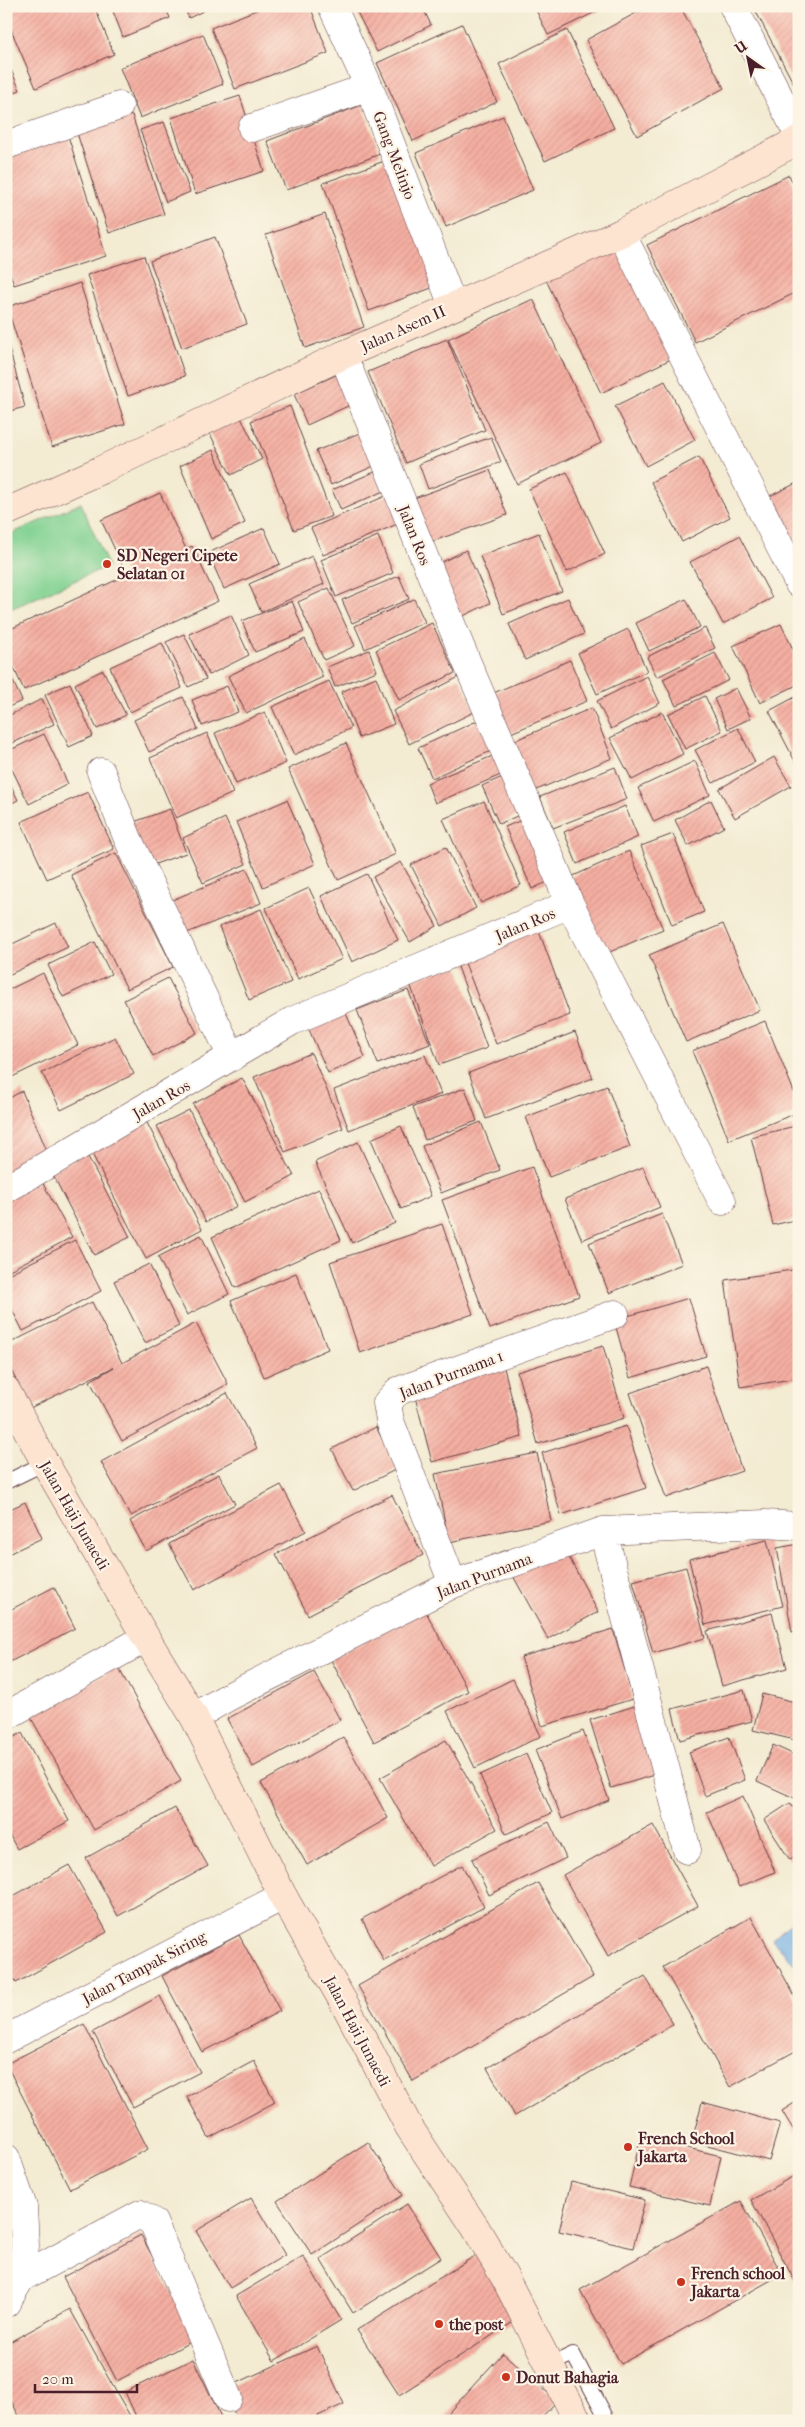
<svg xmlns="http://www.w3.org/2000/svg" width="805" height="2427" viewBox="0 0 805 2427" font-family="'IM FELL French Canon',serif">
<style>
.garden{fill:#80d192;stroke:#65785e}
.water{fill:#71aee3;stroke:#5e6687}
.building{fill:url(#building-hatch)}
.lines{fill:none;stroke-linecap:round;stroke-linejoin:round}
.lane-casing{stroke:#633e44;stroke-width:16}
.street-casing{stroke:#633e44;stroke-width:29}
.secondary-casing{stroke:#633e44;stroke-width:29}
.lane{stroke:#fff;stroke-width:14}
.street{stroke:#fff;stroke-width:28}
.secondary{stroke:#fde4d1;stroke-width:28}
.poi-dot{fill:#c8321e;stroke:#fcf5e5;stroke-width:2}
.labels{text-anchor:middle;stroke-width:4.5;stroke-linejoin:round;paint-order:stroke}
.street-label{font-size:16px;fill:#4a1f2b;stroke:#fcf5e5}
.poi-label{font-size:16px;font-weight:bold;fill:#4a1f2b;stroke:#fcf5e5;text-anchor:start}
</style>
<defs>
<pattern id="building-hatch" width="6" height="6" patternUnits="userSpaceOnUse" patternTransform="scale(1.25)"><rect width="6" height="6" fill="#f5afa2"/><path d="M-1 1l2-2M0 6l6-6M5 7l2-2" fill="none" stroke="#d4968c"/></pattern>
</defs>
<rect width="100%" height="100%" fill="#fcf5e5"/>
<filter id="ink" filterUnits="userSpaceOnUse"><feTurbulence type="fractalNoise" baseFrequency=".02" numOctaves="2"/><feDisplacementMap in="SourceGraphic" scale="10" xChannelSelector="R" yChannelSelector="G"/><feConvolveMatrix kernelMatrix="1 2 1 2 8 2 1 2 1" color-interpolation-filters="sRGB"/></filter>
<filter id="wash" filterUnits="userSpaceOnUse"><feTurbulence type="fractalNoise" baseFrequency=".0096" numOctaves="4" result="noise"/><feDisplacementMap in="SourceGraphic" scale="20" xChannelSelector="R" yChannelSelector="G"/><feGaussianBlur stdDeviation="1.12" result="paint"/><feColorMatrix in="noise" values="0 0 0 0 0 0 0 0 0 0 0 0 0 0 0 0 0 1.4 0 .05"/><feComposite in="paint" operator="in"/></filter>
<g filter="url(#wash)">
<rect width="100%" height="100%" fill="#f3ebd2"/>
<!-- garden -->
<path class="garden" d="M81,503L108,566L6,611V536Z"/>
<!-- water -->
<path class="water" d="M799,1915V1969L772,1940Z"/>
<g id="blocks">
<!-- building -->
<path class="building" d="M6,6H94L114,54L36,88L6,18Z
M111,6H165L170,18L123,37Z
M183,6H213L189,18Z
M266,6H310L328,53L235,89L211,28Z
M354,6H422L431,25L377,52Z
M534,6H608L548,35Z
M649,6H680L724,88L637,136L586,40Z
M753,6H799V94Z
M462,24L497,102L413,141L377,63Z
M567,30L614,128L545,161L499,64Z
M203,34L223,84L140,118L120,68Z
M6,59L20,90L6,96Z
M240,96L264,171L195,194L171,118Z
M362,105L380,154L286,190L267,141Z
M132,115L164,214L109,233L77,133Z
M503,116L533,190L446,227L416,153Z
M164,122L190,192L166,202L140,130Z
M68,136L106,256L14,285L6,261V156Z
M390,159L437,286L369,311L323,183Z
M789,175L799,195V291L695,342L647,245Z
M325,214L364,327L305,348L266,235Z
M215,237L247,324L182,348L150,261Z
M619,242L675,357L601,393L545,278Z
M144,256L185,376L128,396L87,275Z
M80,283L125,424L52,447L7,307Z
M533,299L601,443L517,484L448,339Z
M6,337L25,407L6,412Z
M447,339L485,430L406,463L368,372Z
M336,375L350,405L307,425L294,394Z
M665,381L695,440L646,466L615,406Z
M290,406L332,516L294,530L251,421Z
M239,414L262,459L231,475L208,430Z
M362,432L376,465L331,485L316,451Z
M491,437L501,462L428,489L419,464Z
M213,450L245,523L211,539L180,466Z
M699,457L730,517L682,542L651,482Z
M379,470L388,489L341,510L332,490Z
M490,470L507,515L425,544L409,500Z
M567,472L605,554L567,572L529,489Z
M799,482V554L770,496Z
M160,493L186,549L192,546L218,601L24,690L6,651V631L127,575L101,520Z
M388,495L400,523L323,555L311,528Z
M264,528L280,564L224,589L208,553Z
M539,533L562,591L503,614L480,556Z
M378,536L393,573L336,597L321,560Z
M739,536L772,598L723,624L690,562Z
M466,550L490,603L461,617L436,565Z
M312,556L324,584L261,612L249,584Z
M399,576L409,599L352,623L342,600Z
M329,588L355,646L324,660L298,602Z
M568,598L584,634L525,660L509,624Z
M414,599L425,622L365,649L355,626Z
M686,599L700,627L649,651L636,623Z
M292,601L304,632L255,652L242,621Z
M231,615L249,655L209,675L189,634Z
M432,623L455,673L399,700L376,650Z
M781,624L799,662V684L760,703L733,646Z
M705,628L715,648L657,677L647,657Z
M628,629L647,671L597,694L578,653Z
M184,634L206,679L188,687L166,642Z
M305,639L323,677L246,713L228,676Z
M162,643L182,688L130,712L110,667Z
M369,650L377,671L335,687L327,667Z
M715,653L729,680L676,706L663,679Z
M570,660L587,701L506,735L489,695Z
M6,666L22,701L6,708Z
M103,670L126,715L97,729L75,684Z
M647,676L660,703L611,729L597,701Z
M376,677L394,724L359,738L341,692Z
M459,677L476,711L409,744L393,711Z
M329,681L351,728L294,755L272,707Z
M70,683L93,736L69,747L45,695Z
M227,686L238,712L202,726L192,700Z
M736,688L751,718L728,729L714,699Z
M799,695V761L796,763L769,711Z
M705,696L722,731L685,749L668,714Z
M183,697L198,729L149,752L134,720Z
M42,699L54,724L6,746V717Z
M592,708L612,758L527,794L506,744Z
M265,712L286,763L236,784L215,733Z
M662,712L683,754L632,780L610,738Z
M479,720L493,750L432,778L418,748Z
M738,728L755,762L713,783L695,750Z
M207,733L233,793L176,818L150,758Z
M44,734L68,784L29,804L6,757V752Z
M346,743L396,854L338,880L288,769Z
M495,755L503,774L435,803L427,783Z
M774,757L791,786L735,818L719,789Z
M695,761L710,795L654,822L638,788Z
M615,767L627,799L553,828L540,797Z
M509,774L526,812L499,824L482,786Z
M6,775L18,800L6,806Z
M88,792L114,849L47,879L21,822Z
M287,800L315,864L263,887L236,822Z
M711,800L724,827L688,846L675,820Z
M484,801L521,885L481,903L443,819Z
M625,806L638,837L577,864L564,832Z
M170,809L186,853L147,867L131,823Z
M529,817L556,878L532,889L505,827Z
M225,818L246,864L203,883L183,838Z
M673,834L704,912L672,925L641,846Z
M446,847L476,908L442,926L411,865Z
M629,851L663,929L605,954L571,877Z
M116,853L173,967L127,989L71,875Z
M401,862L437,926L410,942L373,877Z
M247,869L261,903L187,933L172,900Z
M367,874L398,940L352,962L321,896Z
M309,888L342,959L298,979L266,908Z
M261,909L291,982L249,1000L219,927Z
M56,923L68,947L6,976V947Z
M723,924L760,1010L686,1042L649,955Z
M537,926L570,1015L496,1044L462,955Z
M95,942L111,974L63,997L48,965Z
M457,964L487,1048L439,1065L409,981Z
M43,973L78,1045L6,1080V991Z
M168,978L197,1033L153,1056L124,1000Z
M408,990L430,1044L378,1064L357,1010Z
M344,1009L365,1057L328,1073L307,1025Z
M765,1021L799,1104V1112L729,1140L692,1051Z
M575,1032L593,1078L486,1119L469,1073Z
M115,1037L134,1074L61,1110L42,1073Z
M311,1053L343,1128L285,1152L254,1077Z
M425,1055L441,1094L349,1130L334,1090Z
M242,1078L294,1176L245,1202L193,1104Z
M607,1086L630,1147L549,1177L526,1117Z
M465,1088L477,1121L425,1140L413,1107Z
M22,1091L49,1156L6,1180V1100Z
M189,1110L237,1206L206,1222L157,1126Z
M146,1121L202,1229L146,1259L90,1150Z
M481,1122L500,1170L441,1193L422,1146Z
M799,1125V1219L773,1225L751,1137Z
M401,1126L431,1196L401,1209L371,1139Z
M358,1142L395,1223L352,1243L315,1162Z
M86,1153L130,1237L94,1255L51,1171Z
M532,1167L579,1296L490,1329L442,1200Z
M643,1167L660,1207L582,1240L565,1199Z
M41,1180L72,1237L6,1272V1199Z
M319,1189L341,1240L235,1288L212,1237Z
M662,1214L682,1264L609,1293L589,1243Z
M442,1224L473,1314L360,1353L330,1262Z
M201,1235L229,1294L187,1315L158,1257Z
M75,1240L101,1291L23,1331L6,1298V1275Z
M149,1264L179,1326L145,1343L114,1281Z
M799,1269V1378L740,1387L725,1280Z
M296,1273L328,1349L264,1377L231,1301Z
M689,1298L706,1356L630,1378L614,1320Z
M92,1302L122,1363L196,1323L228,1384L122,1441L90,1381L114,1367L30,1408L6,1360V1345Z
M603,1346L624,1418L538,1444L517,1372Z
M706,1366L742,1471L666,1498L630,1393Z
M504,1368L522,1437L432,1462L414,1393Z
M227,1393L257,1448L131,1516L101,1462Z
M626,1426L646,1488L561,1515L542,1453Z
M376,1427L397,1469L353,1491L332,1449Z
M537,1453L551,1521L449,1542L435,1474Z
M219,1474L235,1504L146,1551L130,1521Z
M281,1485L306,1531L194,1590L169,1544Z
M392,1495L423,1555L308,1615L276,1554Z
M25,1502L42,1538L6,1555V1511Z
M767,1540L783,1606L705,1625L689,1559Z
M799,1544V1631L792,1632L777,1548Z
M563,1546L598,1612L548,1639L512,1574Z
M686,1567L705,1638L653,1653L633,1581Z
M54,1587L75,1628L6,1664V1612Z
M425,1610L468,1691L374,1742L331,1660Z
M772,1613L787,1668L722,1686L707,1631Z
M613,1629L633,1699L542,1726L521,1657Z
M118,1667L181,1781L94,1830L30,1716Z
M314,1672L340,1720L253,1767L227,1719Z
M513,1679L541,1736L475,1768L447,1711Z
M744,1690L752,1721L680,1740L672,1709Z
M762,1694L799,1703V1741L753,1730Z
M644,1703L665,1772L611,1788L590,1720Z
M583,1731L609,1800L562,1819L535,1750Z
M22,1733L69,1821L17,1849L6,1829V1741Z
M343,1737L388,1818L307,1865L261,1783Z
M729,1737L745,1780L705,1796L689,1752Z
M446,1740L497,1829L431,1866L380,1778Z
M773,1745L799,1757V1800L757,1781Z
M526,1754L552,1813L506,1834L480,1775Z
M743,1796L775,1872L739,1887L707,1812Z
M790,1803L799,1816V1855L790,1860L764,1820Z
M175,1808L208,1866L118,1916L86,1858Z
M549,1822L566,1858L489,1895L472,1859Z
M653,1825L698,1906L608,1956L563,1875Z
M69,1865L107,1932L16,1983L6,1966V1900Z
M462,1865L484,1907L384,1961L362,1919Z
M538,1883L593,1977L413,2081L358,1986Z
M751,1917L799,2004V2049L730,2087L663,1967Z
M239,1935L280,2011L202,2052L162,1976Z
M645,1976L673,2024L515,2116L487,2068Z
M6,1982L11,1992L6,1994Z
M160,1996L200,2072L133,2107L93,2032Z
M84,2024L148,2149L70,2189L6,2064Z
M254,2061L275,2102L209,2138L187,2097Z
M799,2100V2139L782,2111Z
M702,2102L780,2123L769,2161L692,2141Z
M641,2137L721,2156L710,2206L629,2187Z
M368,2142L403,2195L312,2255L277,2201Z
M799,2173V2289L751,2200Z
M571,2182L645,2200L633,2248L559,2231Z
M251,2198L285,2255L230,2288L196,2231Z
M741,2201L782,2274L621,2364L580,2290Z
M407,2204L441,2258L353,2313L320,2259Z
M141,2235L196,2339L117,2381L63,2277Z
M481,2252L521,2317L399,2395L357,2330Z
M303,2256L341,2320L274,2361L236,2296Z
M70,2309L114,2388L133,2421H22L6,2392V2344Z
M317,2346L344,2404L307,2421H238L224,2389Z
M503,2353L557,2401L538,2421H441Z
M193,2359L223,2421H138L125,2392Z"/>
</g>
</g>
<g filter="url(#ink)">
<use href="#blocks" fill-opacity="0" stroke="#633e44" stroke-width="1"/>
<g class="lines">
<defs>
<path id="lane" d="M6,1482L45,1463
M550,2365L573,2354L608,2421"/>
<path id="street" d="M332,6L369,87L453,306
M733,6L799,136
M252,128L369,87
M6,145L119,106
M621,233L799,584
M343,355L460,646L570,904L722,1201
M101,772L128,839L232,1057
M6,1189L292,1021L570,904
M603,1531L687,1850
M453,1584L390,1421L387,1403L398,1391L615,1314
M6,1716L146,1638
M194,1717L228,1697L453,1584L603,1531L765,1524L799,1526
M6,2039L283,1896
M6,2158L23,2207L25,2246L21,2278L6,2303
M21,2278L140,2214L153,2222L228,2398"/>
<path id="secondary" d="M6,512L101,470L343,355L621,233L799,140
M6,1390L45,1463L146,1638L194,1717L283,1896L348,2010L409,2127L475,2227L504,2276L578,2421"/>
</defs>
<!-- lane casing -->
<use href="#lane" class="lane-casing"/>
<!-- street casing -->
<use href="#street" class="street-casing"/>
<!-- secondary casing -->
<use href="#secondary" class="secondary-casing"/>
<!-- lane -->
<use href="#lane" class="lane"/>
<!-- street -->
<use href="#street" class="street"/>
<!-- secondary -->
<use href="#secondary" class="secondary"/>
</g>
</g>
<!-- markers -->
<g class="poi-dot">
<circle cx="107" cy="564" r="5"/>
<circle cx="628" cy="2147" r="5"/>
<circle cx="681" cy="2282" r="5"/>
<circle cx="439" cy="2324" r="5"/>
<circle cx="506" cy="2377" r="5"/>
</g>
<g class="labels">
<!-- street labels -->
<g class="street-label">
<text transform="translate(395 155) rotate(69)" y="6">Gang Melinjo</text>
<text transform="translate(403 328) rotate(-24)" y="6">Jalan Asem II</text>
<text transform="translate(415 535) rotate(68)" y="6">Jalan Ros</text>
<text transform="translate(525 924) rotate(-23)" y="6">Jalan Ros</text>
<text transform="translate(161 1099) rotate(-30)" y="6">Jalan Ros</text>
<text transform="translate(451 1374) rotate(-21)" y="6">Jalan Purnama 1</text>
<text transform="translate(75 1515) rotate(60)" y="6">Jalan Haji Junaedi</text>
<text transform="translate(484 1575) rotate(-21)" y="6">Jalan Purnama</text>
<text transform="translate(144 1967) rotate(-28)" y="6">Jalan Tampak Siring</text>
<text transform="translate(358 2031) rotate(62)" y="6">Jalan Haji Junaedi</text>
</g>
<!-- poi labels -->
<g class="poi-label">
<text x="117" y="561">SD Negeri Cipete<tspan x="117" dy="18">Selatan 01</tspan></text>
<text x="638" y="2144">French School<tspan x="638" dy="18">Jakarta</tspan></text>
<text x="691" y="2279">French school<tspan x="691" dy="18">Jakarta</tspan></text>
<text x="449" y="2330">the post</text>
<text x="516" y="2383">Donut Bahagia</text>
</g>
</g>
<!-- margin -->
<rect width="805" height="2427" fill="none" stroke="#fcf5e5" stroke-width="25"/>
<!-- north arrow -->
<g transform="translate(748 58) rotate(327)" stroke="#fcf5e5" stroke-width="4" paint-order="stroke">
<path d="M0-4L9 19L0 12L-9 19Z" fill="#4a1f2b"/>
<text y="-8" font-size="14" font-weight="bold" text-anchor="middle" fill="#4a1f2b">U</text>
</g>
<!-- scale -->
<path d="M35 2384v8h102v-8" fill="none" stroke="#4a1f2b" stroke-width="2.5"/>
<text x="42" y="2384" font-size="15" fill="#4a1f2b" stroke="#fcf5e5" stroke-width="4" paint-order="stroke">20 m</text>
</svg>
